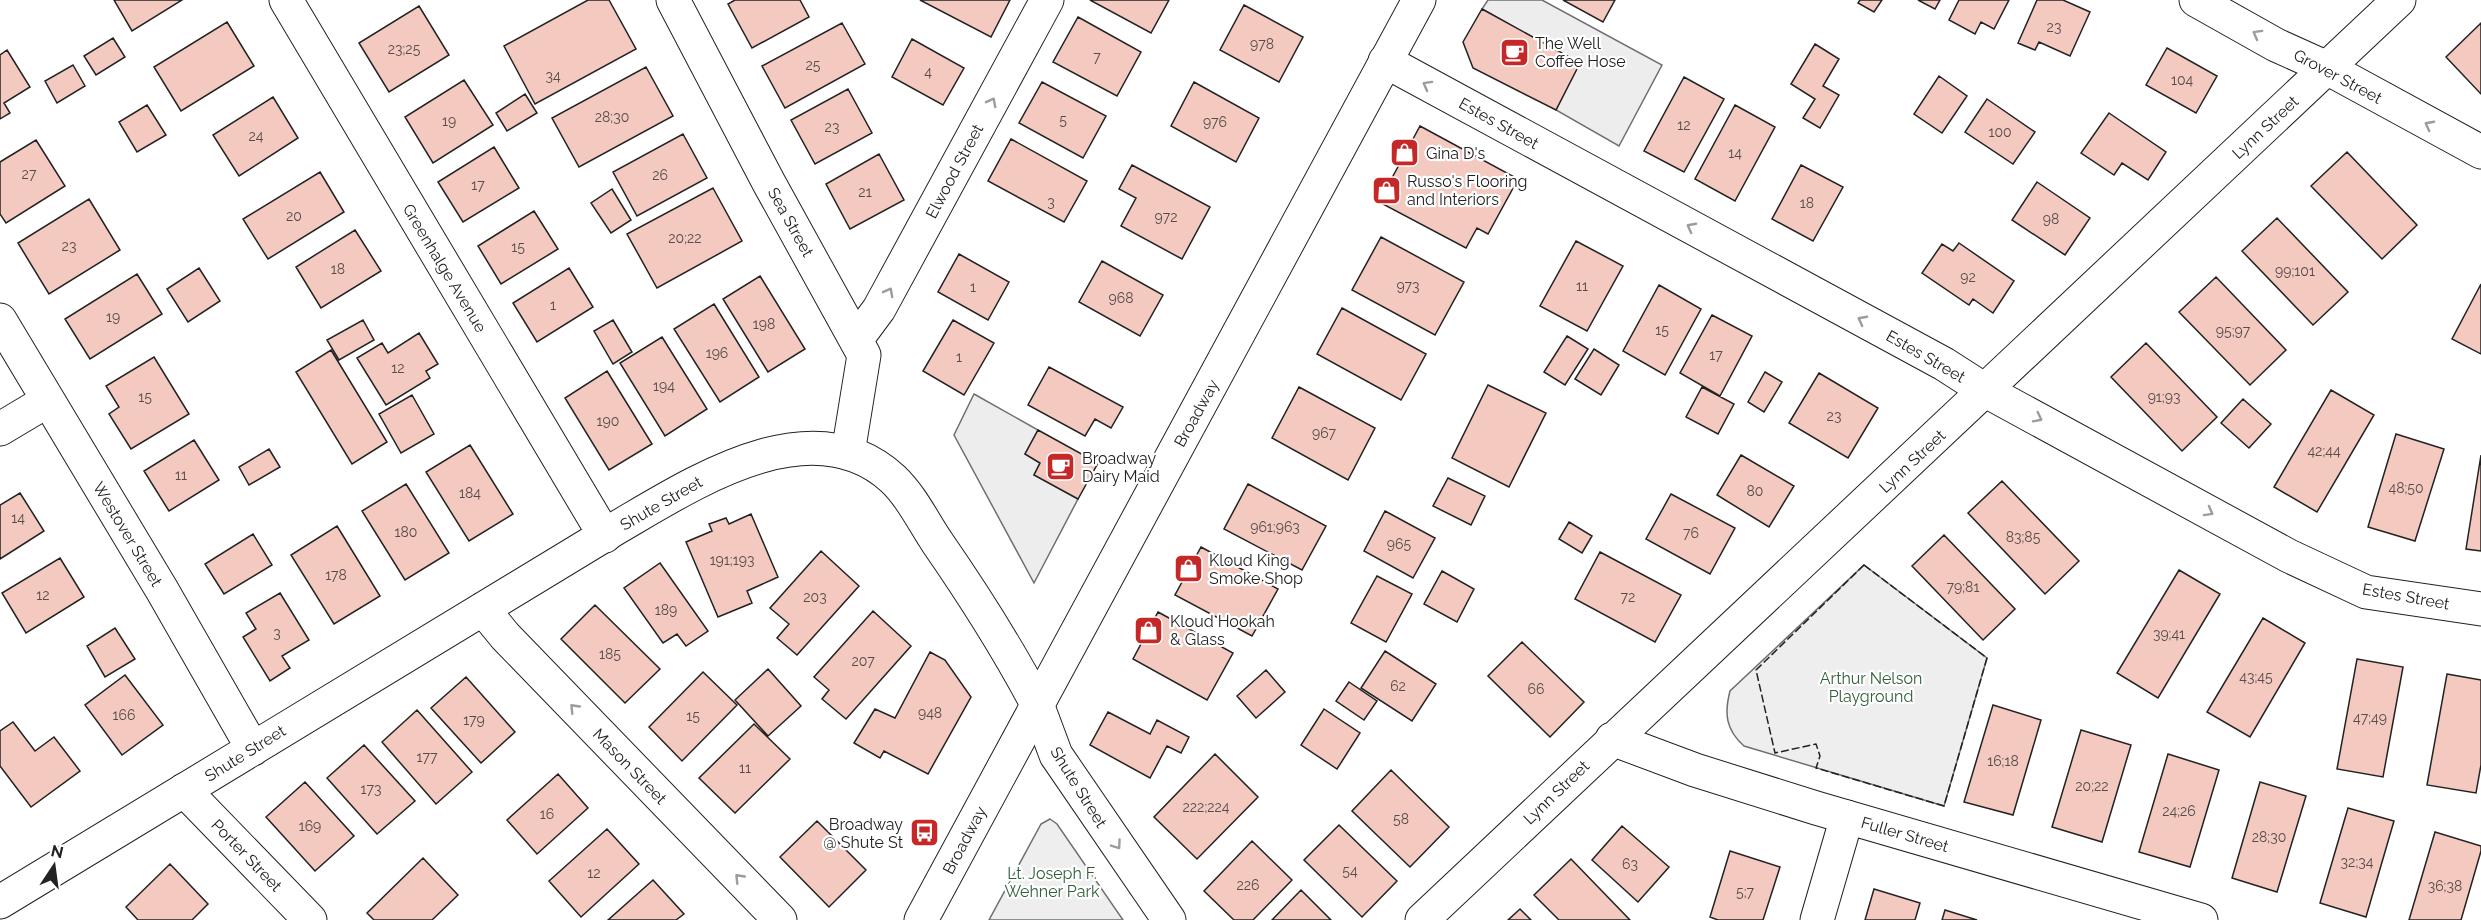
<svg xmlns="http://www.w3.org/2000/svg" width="2481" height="920" viewBox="0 0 2481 920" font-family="Raleway,sans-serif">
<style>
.green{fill:#eee;stroke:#6f6f6f;stroke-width:1.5}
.parking{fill:#ededed;stroke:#6f6f6f;stroke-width:1.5}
.building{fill:#f3c9c0;stroke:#222;stroke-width:1.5}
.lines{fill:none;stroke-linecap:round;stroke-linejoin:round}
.street-casing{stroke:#222;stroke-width:35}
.secondary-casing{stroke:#222;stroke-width:35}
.primary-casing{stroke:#222;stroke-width:35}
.street{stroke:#fff;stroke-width:33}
.secondary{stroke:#fff;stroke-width:33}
.primary{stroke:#fff;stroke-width:33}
.fence{stroke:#222;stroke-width:1.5;stroke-dasharray:8 3;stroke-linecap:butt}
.oneway{stroke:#9c9c9c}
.labels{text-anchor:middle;stroke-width:4.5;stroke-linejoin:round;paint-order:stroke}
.number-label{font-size:14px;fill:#564c4a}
.poi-label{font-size:16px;fill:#222;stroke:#fff;text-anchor:start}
.street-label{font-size:16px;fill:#222;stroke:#fff}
.park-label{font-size:16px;fill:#2f5e38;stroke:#fff}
</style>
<rect width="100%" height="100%" fill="#fff"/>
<!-- green -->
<path class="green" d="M1864,565L1987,658L1944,806L1744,746C1726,730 1724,714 1730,691Z
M1050,819L1057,824L1123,920H989L1041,824Z"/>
<!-- parking -->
<path class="parking" d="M1488,0H1542L1662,65L1619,146L1556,110L1579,63L1482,9Z
M974,394L1038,430L1025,454L1040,463L1034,475L1078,499L1034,583L954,435Z"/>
<!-- building -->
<path class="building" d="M114,0H182L132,31Z
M588,0H609L636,49L535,104L504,46Z
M735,0H800L809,17L752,48L728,4Z
M920,0H1010L991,37Z
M1090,0H1169L1151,33Z
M1563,0H1615L1603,22Z
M1860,0H1882L1874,12L1858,3Z
M1918,0H1940L1935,9Z
M1959,0H2009L1994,29L1981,22L1975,34L1949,20Z
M2037,0H2063L2090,12L2070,56L2039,42L2035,50L2018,43Z
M1244,5L1303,37L1279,82L1220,50Z
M419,6L449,55L389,92L359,43Z
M1482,9L1580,63L1556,110L1473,68L1463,42Z
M1078,17L1141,52L1117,96L1053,62Z
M227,22L254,66L181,111L154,67Z
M842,23L865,64L785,108L762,66Z
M2481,23V94L2446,57Z
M113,38L125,57L96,75L84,56Z
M912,39L964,68L943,105L892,77Z
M1815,44L1839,59L1823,86L1839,95L1820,128L1803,118L1815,99L1791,84Z
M2167,48L2217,76L2196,113L2146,85Z
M7,50L30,87L4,103L10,113L0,119V55Z
M73,65L85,86L57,103L45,81Z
M646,67L673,116L579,167L552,118Z
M1939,76L1967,96L1942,133L1914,114Z
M1684,77L1724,99L1684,172L1644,151Z
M464,80L493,125L433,163L405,117Z
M1042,82L1106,116L1083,158L1019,123Z
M1194,82L1259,118L1236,162L1171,126Z
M848,89L872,133L815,164L791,120Z
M525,94L537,113L507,131L496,113Z
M273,97L298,138L239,176L213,135Z
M1987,99L2035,132L2013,164L1965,132Z
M147,105L166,135L137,152L119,122Z
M1735,105L1775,127L1735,201L1695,179Z
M2109,113L2166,152L2148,180L2122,163L2114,175L2081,153Z
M1420,126L1518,179L1488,234L1477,228L1466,248L1379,202Z
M683,134L707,178L637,216L613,172Z
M1011,139L1087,181L1064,222L988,181Z
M36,140L65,186L6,223L0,214V162Z
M494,147L519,188L463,222L438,182Z
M2347,152L2417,225L2382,259L2311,186Z
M879,154L904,200L850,229L826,184Z
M1132,165L1210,207L1182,259L1121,226L1136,198L1119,189Z
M1801,165L1843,187L1813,241L1772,219Z
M320,172L344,212L268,259L243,219Z
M2037,182L2090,218L2065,255L2012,220Z
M713,188L742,241L657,288L627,234Z
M612,189L631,220L611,233L591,203Z
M89,199L120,250L49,294L18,243Z
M534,211L558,249L501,284L478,246Z
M2277,218L2348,292L2313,325L2242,251Z
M355,230L381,271L321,308L296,267Z
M1381,237L1464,282L1435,335L1352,290Z
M1576,241L1623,266L1587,331L1540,306Z
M1959,243L2014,281L1993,313L1973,299L1969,305L1922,273L1942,244L1953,251Z
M959,254L1009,282L988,320L938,292Z
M1102,261L1163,295L1140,336L1079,302Z
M199,268L220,301L188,322L167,289Z
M569,268L593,307L537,342L513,303Z
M137,274L162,314L90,359L65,319Z
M760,276L805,349L768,372L723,299Z
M2216,277L2286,350L2250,385L2179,312Z
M2481,284V354L2452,339Z
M1659,285L1701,309L1665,375L1623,351Z
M714,304L759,377L720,402L674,329Z
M1342,308L1426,354L1401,400L1317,354Z
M1712,315L1752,336L1720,396L1680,373Z
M363,320L374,340L339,360L327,340Z
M613,320L632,352L613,364L594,331Z
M953,320L994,343L964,395L923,371Z
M419,333L438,364L426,371L430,378L386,405L357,358L382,343L388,353Z
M1567,336L1588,349L1565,385L1544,372Z
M662,337L707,409L665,436L620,363Z
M2146,343L2217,417L2182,451L2111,377Z
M1594,349L1619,365L1601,395L1575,379Z
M331,350L387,442L352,464L296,372Z
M154,357L189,414L131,449L109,414L119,407L106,386Z
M1049,367L1123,407L1111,428L1095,419L1085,436L1028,405Z
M607,371L652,444L609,470L565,398Z
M1765,372L1782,382L1764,412L1748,402Z
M1819,373L1878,408L1848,458L1789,423Z
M1488,385L1546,413L1509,487L1452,458Z
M1299,387L1375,428L1348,480L1272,438Z
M1702,387L1734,404L1718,434L1686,417Z
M2331,390L2374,415L2317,512L2274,487Z
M412,395L434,434L401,453L379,414Z
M2243,399L2271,424L2249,448L2221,423Z
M1038,430L1098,463L1078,499L1034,475L1040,463L1025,454Z
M2396,434L2444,449L2415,541L2368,527Z
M194,440L219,480L169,511L144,471Z
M470,445L513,514L469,541L426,472Z
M269,449L280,467L249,485L239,467Z
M1741,455L1794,486L1769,527L1717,495Z
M2481,455V551L2466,549Z
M1448,478L1485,496L1471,525L1433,506Z
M2002,481L2079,561L2045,594L1968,513Z
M406,484L449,553L405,580L362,511Z
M1248,484L1326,526L1302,570L1224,529Z
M20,493L44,531L0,559V505Z
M1671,494L1735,528L1710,574L1646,539Z
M1385,511L1435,538L1413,578L1364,551Z
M751,514L778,577L747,591L752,603L718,617L686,542L712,531L709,524L726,518L729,524Z
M1569,522L1592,536L1582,553L1559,539Z
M337,526L380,596L334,624L291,555Z
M253,534L272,565L224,594L205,564Z
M1944,535L2015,609L1983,640L1912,566Z
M1201,547L1278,589L1252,636L1175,595Z
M821,551L859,586L797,655L777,638L789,624L770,608Z
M1600,552L1681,595L1655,642L1575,599Z
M60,558L84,597L26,633L2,593Z
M660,563L708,631L686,646L677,634L663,643L624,588Z
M2179,570L2220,594L2158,698L2117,673Z
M1442,571L1474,589L1457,622L1424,604Z
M1377,576L1412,594L1386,642L1351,623Z
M280,593L309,640L282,656L290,668L270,681L243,637L256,629L246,613Z
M595,605L660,669L625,703L561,639Z
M873,611L911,646L846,719L822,699L829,690L814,677Z
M1158,612L1233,653L1207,700L1133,659Z
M2263,618L2305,643L2250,737L2207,712Z
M115,628L135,659L105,677L87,646Z
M1522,642L1584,702L1550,737L1488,676Z
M1385,651L1436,684L1412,721L1361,688Z
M930,652L945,660L971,697L928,774L884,751L880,758L854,743L875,709L895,718Z
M2357,659L2403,667L2383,777L2337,769Z
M768,669L801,706L768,736L735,700Z
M1266,670L1285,692L1256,718L1237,696Z
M703,672L737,705L682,761L649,727Z
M2447,674L2481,680V765L2476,793L2427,785Z
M125,675L163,725L122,755L85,705Z
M466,677L515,732L481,763L431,708Z
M1349,682L1377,701L1364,720L1336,701Z
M1993,705L2041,720L2013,815L1964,802Z
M1324,709L1360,733L1337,769L1301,745Z
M417,710L472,772L436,804L382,742Z
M1108,712L1150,734L1157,720L1189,737L1181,753L1167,746L1150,778L1090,745Z
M13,722L35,751L54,737L80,771L31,807L0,766V731Z
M754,724L790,759L735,813L699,778Z
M2081,730L2131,745L2102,842L2052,827Z
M364,745L415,801L377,834L327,778Z
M1215,754L1258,797L1197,859L1154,817Z
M2168,754L2219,770L2190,867L2139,852Z
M1391,770L1449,827L1410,867L1352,811Z
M558,774L588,808L537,854L507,820Z
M305,782L354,836L315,871L266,817Z
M2260,782L2306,796L2277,892L2232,878Z
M2348,808L2394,821L2366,917L2320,903Z
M817,821L866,870L829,907L780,857Z
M1339,825L1397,881L1362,917L1304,860Z
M1622,826L1669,867L1638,902L1592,860Z
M607,829L639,864L581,917L549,881Z
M2435,832L2481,846V851L2461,920H2409Z
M1252,841L1292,880L1253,920H1234L1204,891Z
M1730,851L1780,867L1763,920H1718L1710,917Z
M423,858L458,895L432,920H374L367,913Z
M1571,859L1630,920H1559L1534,895Z
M170,864L208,904L192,920H138L126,907Z
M653,880L684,914L676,920H608Z
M1874,889L1920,903L1915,920H1865Z
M1301,890L1331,920H1272Z
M1520,909L1531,920H1508Z
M1945,910L1977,920H1942Z"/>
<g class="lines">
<defs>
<path id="street" d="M286,0L605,536
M673,0L769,183L864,355L848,453
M2196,0L2276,45L2327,68L2481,152
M1385,61L1944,364L1986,391L2289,556L2366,592L2481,609
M856,340L879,309L1047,0
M0,429L47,401
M483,609L505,636L780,920
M1037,704L1056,755L1169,920
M184,790L310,920
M1817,920L1847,817"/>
<path id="secondary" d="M0,320L162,590L253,749
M1612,739L1695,770L1816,808L2201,920
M0,902L618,527C692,484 812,404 893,479C911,496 923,521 937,542C973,594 1007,647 1037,704
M1422,920L2399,0"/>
<path id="primary" d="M921,920L1419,0"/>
</defs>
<!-- street casing -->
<use href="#street" class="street-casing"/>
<!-- secondary casing -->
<use href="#secondary" class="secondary-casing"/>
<!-- primary casing -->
<use href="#primary" class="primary-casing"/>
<!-- street -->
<use href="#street" class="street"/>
<!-- secondary -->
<use href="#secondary" class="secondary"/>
<!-- primary -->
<use href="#primary" class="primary"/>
<!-- fence -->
<path class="fence" d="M1864,565L1987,658L1944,806L1816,768L1820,756L1816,744L1775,753L1756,670Z"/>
</g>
<!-- one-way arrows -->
<defs><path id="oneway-chevron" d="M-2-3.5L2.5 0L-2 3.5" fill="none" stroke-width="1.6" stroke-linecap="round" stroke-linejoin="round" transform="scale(1.5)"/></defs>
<g class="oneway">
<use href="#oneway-chevron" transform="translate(2257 34) rotate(-151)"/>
<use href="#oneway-chevron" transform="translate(1427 85) rotate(-151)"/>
<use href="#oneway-chevron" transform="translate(992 102) rotate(-62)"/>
<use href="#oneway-chevron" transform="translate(2429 125) rotate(-152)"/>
<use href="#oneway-chevron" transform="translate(1691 227) rotate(-152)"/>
<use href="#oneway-chevron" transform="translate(889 292) rotate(-62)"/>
<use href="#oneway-chevron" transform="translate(1862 320) rotate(-152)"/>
<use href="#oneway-chevron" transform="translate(2038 418) rotate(27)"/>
<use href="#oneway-chevron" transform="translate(2209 512) rotate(29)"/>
<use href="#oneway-chevron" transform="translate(574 708) rotate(-134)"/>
<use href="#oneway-chevron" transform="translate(1117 845) rotate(55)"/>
<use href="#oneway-chevron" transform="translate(739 878) rotate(-134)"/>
</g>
<!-- icons -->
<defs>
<symbol id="cafe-square" viewBox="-11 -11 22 22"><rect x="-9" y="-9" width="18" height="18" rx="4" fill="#c62828" stroke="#fff"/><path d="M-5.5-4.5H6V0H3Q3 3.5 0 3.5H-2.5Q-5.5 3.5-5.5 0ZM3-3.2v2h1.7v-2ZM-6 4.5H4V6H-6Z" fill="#fff"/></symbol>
<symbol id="shop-square" viewBox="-11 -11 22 22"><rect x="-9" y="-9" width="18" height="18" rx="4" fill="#c62828" stroke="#fff"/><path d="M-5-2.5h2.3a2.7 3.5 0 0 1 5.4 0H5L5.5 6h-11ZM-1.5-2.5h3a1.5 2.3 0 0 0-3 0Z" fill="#fff"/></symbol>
<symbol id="bus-square" viewBox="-11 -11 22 22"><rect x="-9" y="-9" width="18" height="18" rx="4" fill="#c62828" stroke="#fff"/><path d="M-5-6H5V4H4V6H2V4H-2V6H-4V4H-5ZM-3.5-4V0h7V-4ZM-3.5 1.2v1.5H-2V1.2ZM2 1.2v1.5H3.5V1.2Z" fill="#fff"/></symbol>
</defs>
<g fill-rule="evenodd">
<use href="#cafe-square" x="1498" y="36" width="33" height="33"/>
<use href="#shop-square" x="1388" y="136" width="33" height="33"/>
<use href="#shop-square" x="1370" y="174" width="33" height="33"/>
<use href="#cafe-square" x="1044" y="450" width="33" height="33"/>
<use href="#shop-square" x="1172" y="552" width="33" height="33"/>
<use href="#shop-square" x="1132" y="614" width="33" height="33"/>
<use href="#bus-square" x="908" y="816" width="33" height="33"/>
</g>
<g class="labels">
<!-- number labels -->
<g class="number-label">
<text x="2054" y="32">23</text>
<text x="1262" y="49">978</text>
<text x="404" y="54">23;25</text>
<text x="1097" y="62">7</text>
<text x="813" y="70">25</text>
<text x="928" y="77">4</text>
<text x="553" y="81">34</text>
<text x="2182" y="85">104</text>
<text x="612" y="122">28;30</text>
<text x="1063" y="125">5</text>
<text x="449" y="126">19</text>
<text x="1215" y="127">976</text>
<text x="1684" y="130">12</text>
<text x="832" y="132">23</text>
<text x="2000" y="137">100</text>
<text x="256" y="141">24</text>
<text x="1735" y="158">14</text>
<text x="29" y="179">27</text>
<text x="660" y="180">26</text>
<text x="478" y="190">17</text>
<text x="865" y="197">21</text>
<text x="1051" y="207">3</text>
<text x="1807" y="208">18</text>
<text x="294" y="221">20</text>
<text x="1166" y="222">972</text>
<text x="2051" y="224">98</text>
<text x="685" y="243">20;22</text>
<text x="69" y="251">23</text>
<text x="518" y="252">15</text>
<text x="338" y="274">18</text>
<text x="2295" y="276">99;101</text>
<text x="1968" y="282">92</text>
<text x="1408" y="291">973</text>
<text x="1582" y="291">11</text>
<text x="973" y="292">1</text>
<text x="1121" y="303">968</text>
<text x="553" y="310">1</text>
<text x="113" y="322">19</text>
<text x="764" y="329">198</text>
<text x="1662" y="335">15</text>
<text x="2233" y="336">95;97</text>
<text x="717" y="358">196</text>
<text x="1716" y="360">17</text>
<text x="959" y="362">1</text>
<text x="398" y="373">12</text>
<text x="664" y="391">194</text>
<text x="145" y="402">15</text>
<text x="2164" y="402">91;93</text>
<text x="1834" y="421">23</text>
<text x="608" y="426">190</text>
<text x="1324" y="438">967</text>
<text x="2324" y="456">42;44</text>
<text x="181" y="480">11</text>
<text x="2406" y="493">48;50</text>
<text x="1755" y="496">80</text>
<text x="470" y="498">184</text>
<text x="18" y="523">14</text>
<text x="1275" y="532">961;963</text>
<text x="406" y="537">180</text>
<text x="1691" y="538">76</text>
<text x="2023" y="542">83;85</text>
<text x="1399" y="549">965</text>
<text x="732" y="565">191;193</text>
<text x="336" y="580">178</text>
<text x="1963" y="592">79;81</text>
<text x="43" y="600">12</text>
<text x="815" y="602">203</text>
<text x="1628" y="602">72</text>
<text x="666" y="615">189</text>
<text x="277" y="638">3</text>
<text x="2169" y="639">39;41</text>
<text x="610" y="659">185</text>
<text x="863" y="666">207</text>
<text x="2256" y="682">43;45</text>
<text x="1398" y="691">62</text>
<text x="1536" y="694">66</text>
<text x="930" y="718">948</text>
<text x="124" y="720">166</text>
<text x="693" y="721">15</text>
<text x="2370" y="723">47;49</text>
<text x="474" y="725">179</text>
<text x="427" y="762">177</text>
<text x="2003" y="766">16;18</text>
<text x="745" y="773">11</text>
<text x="2092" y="791">20;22</text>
<text x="371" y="794">173</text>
<text x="1206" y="812">222;224</text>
<text x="2179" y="816">24;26</text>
<text x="547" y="819">16</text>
<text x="1401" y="824">58</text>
<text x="310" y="831">169</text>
<text x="2269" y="842">28;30</text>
<text x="2357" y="867">32;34</text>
<text x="1630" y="869">63</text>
<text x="1350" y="876">54</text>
<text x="594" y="878">12</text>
<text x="1248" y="890">226</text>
<text x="2445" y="891">36;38</text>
<text x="1745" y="897">5;7</text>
</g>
<!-- poi labels -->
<g class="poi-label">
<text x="1535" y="49">The Well<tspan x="1535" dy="18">Coffee Hose</tspan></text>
<text x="1426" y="159">Gina D's</text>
<text x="1407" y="187">Russo's Flooring<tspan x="1407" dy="18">and Interiors</tspan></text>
<text x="1082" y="464">Broadway<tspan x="1082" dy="18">Dairy Maid</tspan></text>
<text x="1209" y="566">Kloud King<tspan x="1209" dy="18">Smoke Shop</tspan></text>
<text x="1170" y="627">Kloud Hookah<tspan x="1170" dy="18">&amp; Glass</tspan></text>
<text x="903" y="830" text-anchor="end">Broadway<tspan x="903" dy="18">@ Shute St</tspan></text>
</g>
<!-- street labels -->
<g class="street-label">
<text transform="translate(2338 76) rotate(28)" y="6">Grover Street</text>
<text transform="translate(1499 123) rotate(29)" y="6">Estes Street</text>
<text transform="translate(2265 127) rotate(-43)" y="6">Lynn Street</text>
<text transform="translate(954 171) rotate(-62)" y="6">Elwood Street</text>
<text transform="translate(791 222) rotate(61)" y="6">Sea Street</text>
<text transform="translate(445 268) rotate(59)" y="6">Greenhalge Avenue</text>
<text transform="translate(1926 356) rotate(30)" y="6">Estes Street</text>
<text transform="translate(1196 413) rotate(-61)" y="6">Broadway</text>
<text transform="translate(1912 461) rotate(-43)" y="6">Lynn Street</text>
<text transform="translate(661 503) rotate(-30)" y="6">Shute Street</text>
<text transform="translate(128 534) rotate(59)" y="6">Westover Street</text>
<text transform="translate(2406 596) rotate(10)" y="6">Estes Street</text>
<text transform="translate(245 753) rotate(-32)" y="6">Shute Street</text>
<text transform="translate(630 766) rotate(46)" y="6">Mason Street</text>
<text transform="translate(1079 787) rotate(58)" y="6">Shute Street</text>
<text transform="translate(1556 792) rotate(-44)" y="6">Lynn Street</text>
<text transform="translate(1905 834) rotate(16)" y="6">Fuller Street</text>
<text transform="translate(964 840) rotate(-62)" y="6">Broadway</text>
<text transform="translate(247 855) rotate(46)" y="6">Porter Street</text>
</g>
<!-- park labels -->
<g class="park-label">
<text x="1871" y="684">Arthur Nelson<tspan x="1871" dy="18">Playground</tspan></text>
<text x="1052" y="879">Lt. Joseph F.<tspan x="1052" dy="18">Wehner Park</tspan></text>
</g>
</g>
<!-- north arrow -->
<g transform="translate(54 866) rotate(13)" stroke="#ffffff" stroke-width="4.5" paint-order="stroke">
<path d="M0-4.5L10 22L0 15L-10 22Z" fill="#222222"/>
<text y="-9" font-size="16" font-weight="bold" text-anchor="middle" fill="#222222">N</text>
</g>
</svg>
